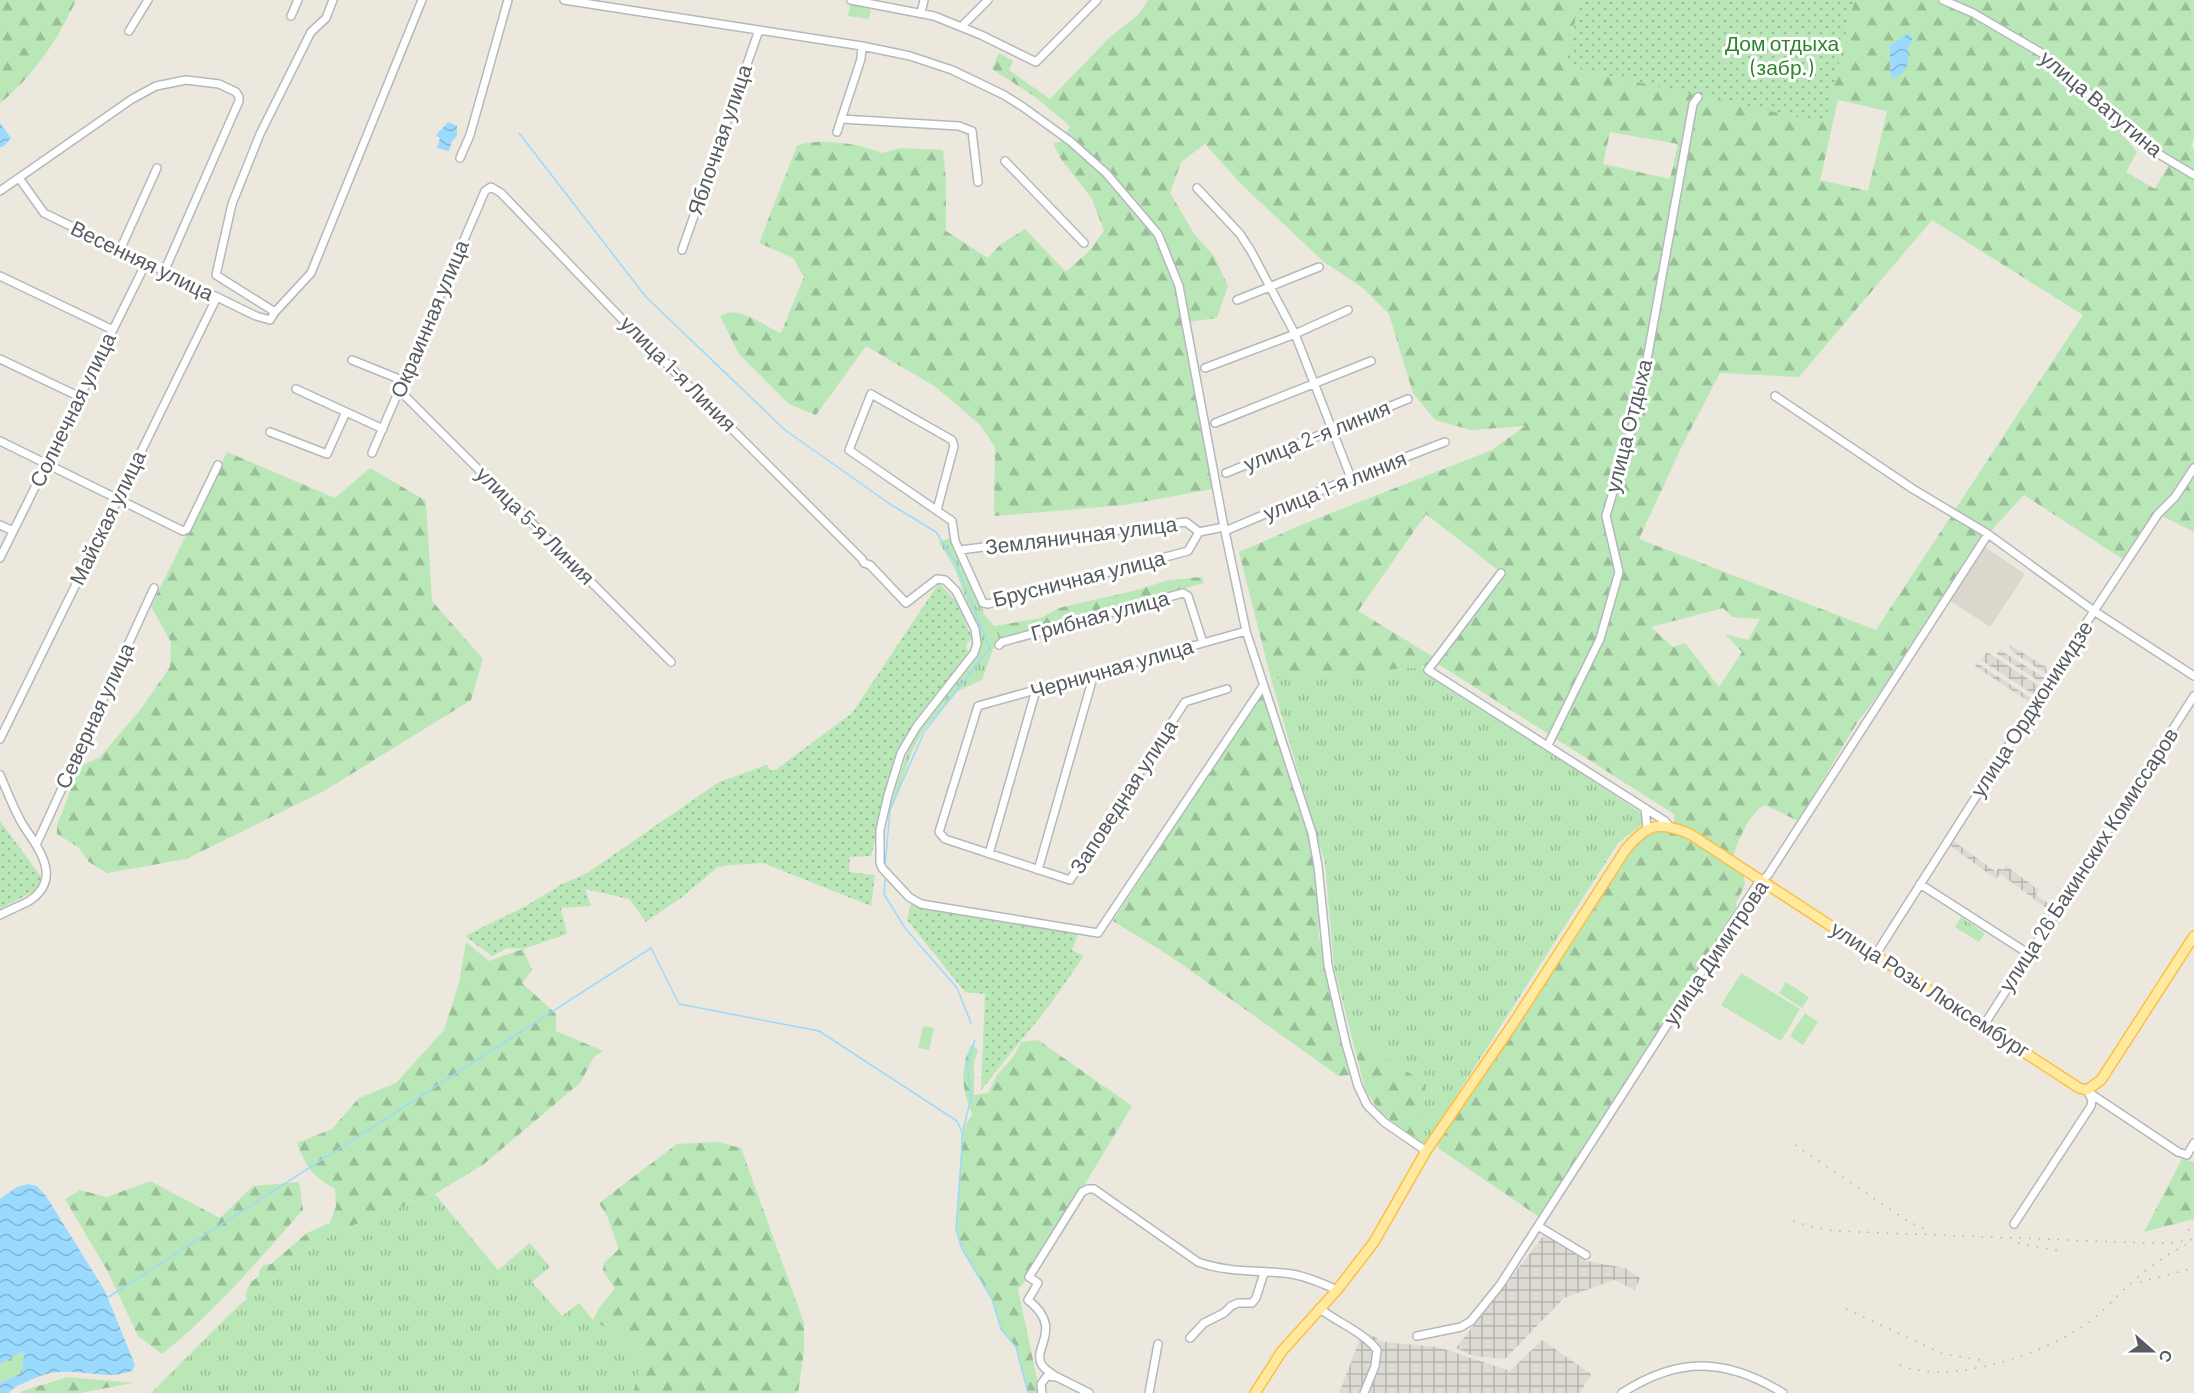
<svg xmlns="http://www.w3.org/2000/svg" width="2194" height="1393" viewBox="0 0 2194 1393" font-family="Barlow,sans-serif">
<style>
.industrial{fill:url(#industrial-grid)}
.education{fill:#dcd7cd}
.grass{fill:url(#grass-tufts)}
.forest{fill:url(#forest-firs);fill-rule:evenodd}
.garden{fill:url(#garden-dots)}
.pitch{fill:#bae7b7}
.water{fill:url(#water-waves)}
.lines{fill:none;stroke-linecap:round;stroke-linejoin:round}
.stream{stroke:#9bdaff;stroke-width:1.5}
.minor-casing{stroke:#b4b8bd;stroke-width:10}
.major-casing{stroke:#fdbf46;stroke-width:12}
.minor{stroke:#fff;stroke-width:7}
.major{stroke:#ffeaa0;stroke-width:9}
.rail{stroke:#b1b2b2;stroke-width:1.5;stroke-dasharray:1.5 8;stroke-linecap:butt}
.labels{text-anchor:middle;stroke-width:6;stroke-linejoin:round;paint-order:stroke}
.park-label{font-size:21px;fill:#2e842d;stroke:#fff}
.street-label{font-size:21px;fill:#575c61;stroke:#fff}
</style>
<defs>
<pattern id="industrial-grid" width="8" height="8" patternUnits="userSpaceOnUse" patternTransform="scale(1.5)"><rect width="8" height="8" fill="#dcdad3"/><path d="M0 4h8M4 0v8" fill="none" stroke="#b5b4af"/></pattern>
<pattern id="grass-tufts" width="24" height="20" patternUnits="userSpaceOnUse" patternTransform="scale(1.5)"><rect width="24" height="20" fill="#bae7b7"/><path d="M3 7l-1-3M5 7V3M7 7l1-3M15 17l-1-3M17 17v-4M19 17l1-3" fill="none" stroke="#9abe98"/></pattern>
<pattern id="forest-firs" width="22" height="20" patternUnits="userSpaceOnUse" patternTransform="scale(1.5)"><rect width="22" height="20" fill="#bae7b7"/><path d="M5 1l3.5 6h-7zM16 11l3.5 6h-7z" fill="#9abe98"/></pattern>
<pattern id="garden-dots" width="8" height="8" patternUnits="userSpaceOnUse" patternTransform="scale(1.5)"><rect width="8" height="8" fill="#bae7b7"/><path d="M2 2h.1M6 6h.1" fill="none" stroke="#9abe98" stroke-width="1.8" stroke-linecap="round"/></pattern>
<pattern id="water-waves" width="16" height="10" patternUnits="userSpaceOnUse" patternTransform="scale(1.5)"><rect width="16" height="10" fill="#9bdaff"/><path d="M0 5q4-4 8 0t8 0" fill="none" stroke="#81b4d2"/></pattern>
</defs>
<rect width="100%" height="100%" fill="#ece8de"/>
<!-- industrial -->
<path class="industrial" d="M2010,645L2046,667L2047,674L2011,651Z
M2000,650L2045,678L2042,683L1997,654Z
M1987,652L2039,686L2033,694L1981,660Z
M1977,663L2031,698L2029,702L1975,666Z
M1952,840L1996,872L1999,868L2003,870L2006,866L2039,890L2036,895L2055,908L2052,912L2000,874L1996,879L1948,844Z
M1545,1234L1587,1261L1625,1268L1640,1278L1635,1290L1614,1280L1564,1298L1505,1359L1473,1356L1456,1348Z
M1363,1331L1384,1342L1438,1347L1510,1371L1542,1340L1591,1374L1580,1393H1339Z"/>
<!-- education -->
<path class="education" d="M1985,547L2025,574L1990,627L1949,600Z"/>
<!-- grass -->
<path class="grass" d="M951,538L979,597L984,614L994,626L1000,640L993,649L982,680L958,691L924,729L912,751L899,790L890,807C898,782 905,753 919,729C938,699 968,678 982,644L955,569L939,542Z
M1421,667L1643,814L1644,823L1618,843L1426,1143H1420L1426,1084L1351,1034L1334,967L1325,863L1271,679Z
M1961,917L1985,933L1979,942L1955,927Z
M435,1194L498,1270L530,1243L550,1267L532,1282L562,1316L579,1303L593,1320L644,1351L633,1393H151L238,1306L309,1249L338,1231Z"/>
<!-- forest -->
<path class="forest" d="M0,0H76C59,38 33,77 0,103Z
M1148,0H1580L1565,66L1825,122L1854,0H2194V138L2191,148L2194,149V532L2158,514L2127,562L2024,495L1988,534L1921,636L1855,726L1798,821L1765,805C1750,811 1736,844 1733,859L1743,866L1745,885L1736,903L1737,912L1539,1217L1438,1148L1436,1137L1571,942L1576,937L1629,851L1649,829L1674,826V814L1435,662L1421,667L1271,679L1239,552L1306,523L1492,450L1525,426L1471,430L1435,420L1413,393L1389,314L1363,288L1324,262L1241,184L1205,144L1181,162L1170,193L1195,235L1214,256L1228,286L1217,318L1181,323L1213,489L1125,505L994,516L995,447L980,425L936,387L866,346L816,415L789,404L739,354L720,316C739,304 763,326 781,333L804,277L793,258L759,243L797,146C818,137 861,144 882,153L900,148L943,150L946,180V231L988,258L1001,244L1025,229L1066,272L1090,250L1104,231L1092,199L1061,159L1053,143L1063,141L1070,126L1034,96L992,69L999,53L1013,61L1009,70L1050,99L1110,37L1139,14ZM1909,33L1913,38L1890,71L1891,60L1889,46ZM2088,93L2171,161L2155,189L2126,172L2137,152ZM1838,100L1887,111L1868,191L1820,180ZM1610,132L1678,144L1670,179L1603,164ZM1932,220L2083,315L1876,630L1639,539L1682,446L1720,373L1799,377ZM1426,514L1499,571L1432,656L1358,611ZM1723,608L1732,617L1760,619L1748,640L1725,634L1742,652L1719,687L1685,643L1673,647L1651,627Z
M227,452L335,498L370,468L426,501L432,601L483,659L471,700L324,791L186,859L107,873L89,862L78,847L57,834V825L80,766L99,758L141,709L170,667L171,642L151,606Z
M1202,577L1204,583L1000,640L994,626L1041,618L1059,608L1133,591L1169,580Z
M1264,696L1308,833L1315,868L1319,936L1350,1075L1339,1076L1170,956L1113,921L1257,698Z
M466,942L489,961L523,949L532,970L522,983L556,1014V1031L603,1051L594,1057L580,1083L484,1164L435,1194L338,1231L309,1249L247,1299L245,1295L250,1283L259,1276L260,1269L264,1265L271,1264L307,1233L330,1223L336,1206L335,1189C312,1175 307,1169 297,1143L332,1129L359,1098L396,1083L444,1030L459,983Z
M1351,1034L1426,1084L1420,1143L1379,1111L1365,1089Z
M1038,1040L1132,1106L1029,1277L1018,1289L1040,1393H1028L1016,1347L1001,1329L992,1299L962,1249L956,1229L962,1132L972,1114C962,1090 959,1067 972,1044L978,1050L974,1063V1095L988,1093L997,1075L1014,1056L1021,1042Z
M717,1142L741,1148L804,1323V1352L798,1393H633L644,1351L593,1320L599,1308L615,1288L603,1271L604,1263L619,1249L607,1216L599,1203L677,1144Z
M2182,1159L2194,1162V1219L2144,1232Z
M150,1181L220,1218L253,1186L299,1182L303,1210C259,1259 215,1312 162,1354L138,1336L108,1272L65,1199L80,1190L107,1197Z
M24,1351L22,1373L0,1383V1364Z
M68,1377L133,1383L80,1393H21L22,1391Z"/>
<!-- garden -->
<path class="garden" d="M1580,0H1854L1825,123L1565,66Z
M939,583L957,602L972,638L967,643L966,648L970,652L911,729L895,760L871,856L850,857L849,872L875,875L871,906L763,863L731,865L718,867L682,897L646,922L629,899L585,889L591,906L561,908L567,934L523,949L507,948L492,956L465,936L526,906L562,884L587,873L719,782L767,765L771,771L777,769L852,713Z
M0,821L42,878L38,889L0,909Z
M911,904L1078,934L1072,950L1084,956L1049,1006L981,1090L985,994L965,992L907,920Z"/>
<!-- pitch -->
<path class="pitch" d="M850,4L871,8L869,19L848,16Z
M1741,973L1800,1009L1781,1041L1721,1005Z
M1786,982L1809,997L1802,1008L1779,993Z
M1805,1013L1818,1022L1803,1045L1790,1036Z
M923,1026L934,1028L929,1050L918,1048Z"/>
<!-- water -->
<path class="water" d="M1909,33L1913,38L1907,49C1911,64 1906,73 1892,79C1889,69 1891,57 1889,46Z
M448,122L457,126V136L452,141L449,151L437,148L440,138L436,135Z
M0,123L11,138L3,147H0Z
M28,1184L37,1186L46,1196L105,1291L135,1365L132,1371C106,1380 86,1370 61,1372C47,1372 37,1377 24,1383C17,1386 14,1387 9,1393H0V1383L22,1373L24,1351L0,1364V1199L17,1187Z"/>
<g class="lines">
<!-- stream -->
<path class="stream" d="M519,133L646,297L785,430L890,504L936,532L955,562L990,648L924,732L890,810L885,866
M885,880L884,894L905,928L957,988L971,1023
M963,1130L971,1098L967,1063L975,1040
M107,1298L651,948L679,1004L819,1031L957,1121L962,1132V1149L956,1229L962,1249L992,1299L1001,1329L1016,1347L1028,1393"/>
<defs>
<path id="minor" d="M333,0L326,18L311,32L260,134L232,204L216,275L275,312L311,273L422,0
M564,0L862,46L910,56L952,70L1004,95L1023,107L1070,141L1106,173L1158,234L1179,286L1222,517L1246,631L1312,833L1318,866L1328,965L1346,1044L1358,1086L1367,1105L1384,1122L1426,1151
M851,0L934,16L981,35L1036,62L1097,0
M1943,0L1973,13L2045,55L2157,153L2194,175
M921,13L924,0
M291,16L298,0
M962,26L988,0
M129,31L148,0
M841,119L959,126L972,131L978,182
M837,132L861,59L862,46
M460,158L470,135L508,0
M1005,161L1084,243
M19,178L44,213L256,316L270,320L275,312
M1197,188L1240,234L1251,251L1295,334L1351,478
M0,191L132,99L156,86L186,80L219,84L236,92L239,97V101L164,272
M120,250L157,168
M682,250L759,30
M0,276L113,330
M1237,300L1319,267
M0,359L80,397
M352,360L404,381
M1205,368L1295,334L1348,310
M296,389L383,429
M400,391L671,662
M1775,396L1913,489L1988,534L2094,611L2194,676
M1215,423L1371,361
M270,432L327,454L346,412
M0,441L183,531L187,529L218,465
M372,453L485,191L491,187L501,193L618,315L862,559L864,563L870,565L906,603L937,579L945,580L956,591L975,629L977,644L974,653L917,726L901,753L888,795L880,830V863L882,868L909,897L921,904L1098,933L1263,686
M1226,473L1408,399
M937,510L954,446L952,440L871,394L849,450L952,521L955,541L983,603L988,604L1188,551L1199,532
M0,525L13,531
M1225,531L1351,478L1445,442
M1199,532L1224,527
M960,550L1186,522L1199,532
M0,558L146,263
M1501,573L1428,670L1665,821L1670,827
M999,645L1002,642L1183,593L1188,596L1203,643
M1227,689L1185,702L1070,880L945,839L939,832L978,706L1246,631
M0,739L217,297
M1548,745L1600,639L1619,572L1606,516L1639,404L1693,104L1698,97
M0,775C7,791 14,810 23,825C39,849 63,879 29,901C20,906 9,910 0,915
M1645,808L1647,828
M36,845L154,588
M989,854L1036,690
M1038,870L1094,674
M1920,884L2029,954
M1876,954L2094,611L2158,514L2175,497L2194,468
M1984,1025L2194,696
M2091,1094L2178,1152L2187,1155L2194,1143
M2014,1224L2091,1106L2092,1100L2087,1090
M1538,1226L1586,1255
M1319,1308C1338,1323 1362,1331 1377,1350L1375,1366L1364,1393
M1417,1336L1461,1327L1471,1321L1500,1285L1757,885L1768,875L1988,534
M1190,1338L1204,1323L1224,1313L1231,1306L1238,1303H1252L1256,1298L1264,1273
M1057,1377C1053,1374 1045,1370 1042,1365C1031,1348 1065,1329 1028,1300L1038,1283L1029,1277L1082,1192L1088,1189H1094L1198,1262C1228,1273 1261,1270 1292,1274C1308,1277 1322,1283 1337,1290
M1042,1393L1041,1384L1047,1376L1057,1377L1089,1393
M1149,1393L1158,1344
M1622,1393C1679,1356 1726,1358 1783,1393"/>
<path id="major" d="M1255,1393L1282,1351L1337,1290L1374,1242L1426,1151L1513,1024L1626,849C1648,823 1659,821 1690,834L2079,1088L2087,1090L2101,1080L2194,936"/>
</defs>
<!-- minor casing -->
<use href="#minor" class="minor-casing"/>
<!-- major casing -->
<use href="#major" class="major-casing"/>
<!-- minor -->
<use href="#minor" class="minor"/>
<!-- major -->
<use href="#major" class="major"/>
<!-- rail -->
<path class="rail" d="M1795,1145L1909,1222L1929,1230
M1793,1221L1812,1227L1834,1231L2146,1243H2173L2194,1239
M2188,1230L2194,1229
M2018,1243L2059,1251
M2140,1282L2194,1268
M1846,1309L1943,1354L1986,1361
M1900,1365C1950,1387 2053,1352 2094,1318C2106,1309 2116,1296 2128,1286C2145,1270 2166,1254 2188,1244"/>
</g>
<g class="labels">
<!-- park labels -->
<g class="park-label">
<text x="1782" y="51">Дом отдыха<tspan x="1782" dy="24">(забр.)</tspan></text>
</g>
<!-- street labels -->
<g class="street-label">
<text transform="translate(2101 104) rotate(40)" y="7">улица Ватутина</text>
<text transform="translate(720 140) rotate(-71)" y="7">Яблочная улица</text>
<text transform="translate(142 261) rotate(26)" y="7">Весенняя улица</text>
<text transform="translate(430 319) rotate(-67)" y="7">Окраинная улица</text>
<text transform="translate(678 374) rotate(45)" y="7">улица 1-я Линия</text>
<text transform="translate(73 410) rotate(-64)" y="7">Солнечная улица</text>
<text transform="translate(1629 426) rotate(-76)" y="7">улица Отдыха</text>
<text transform="translate(1317 436) rotate(-22)" y="7">улица 2-я линия</text>
<text transform="translate(1335 486) rotate(-22)" y="7">улица 1-я линия</text>
<text transform="translate(108 518) rotate(-64)" y="7">Майская улица</text>
<text transform="translate(535 526) rotate(45)" y="7">улица 5-я Линия</text>
<text transform="translate(1081 536) rotate(-7)" y="7">Земляничная улица</text>
<text transform="translate(1079 579) rotate(-14)" y="7">Брусничная улица</text>
<text transform="translate(1100 616) rotate(-15)" y="7">Грибная улица</text>
<text transform="translate(1112 669) rotate(-16)" y="7">Черничная улица</text>
<text transform="translate(2032 709) rotate(-57)" y="7">улица Орджоникидзе</text>
<text transform="translate(95 716) rotate(-65)" y="7">Северная улица</text>
<text transform="translate(1124 797) rotate(-57)" y="7">Заповедная улица</text>
<text transform="translate(2089 860) rotate(-57)" y="7">улица 26 Бакинских Комиссаров</text>
<text transform="translate(1716 953) rotate(-56)" y="7">улица Димитрова</text>
<text transform="translate(1930 990) rotate(33)" y="7">улица Розы Люксембург</text>
</g>
</g>
<!-- north arrow -->
<g transform="translate(2152 1351) rotate(111)" stroke="#ffffff" stroke-width="4.5" paint-order="stroke">
<path d="M0-4.5L10 22L0 15L-10 22Z" fill="#575c61"/>
<text y="-9" font-size="16" font-weight="bold" text-anchor="middle" fill="#575c61">С</text>
</g>
</svg>
